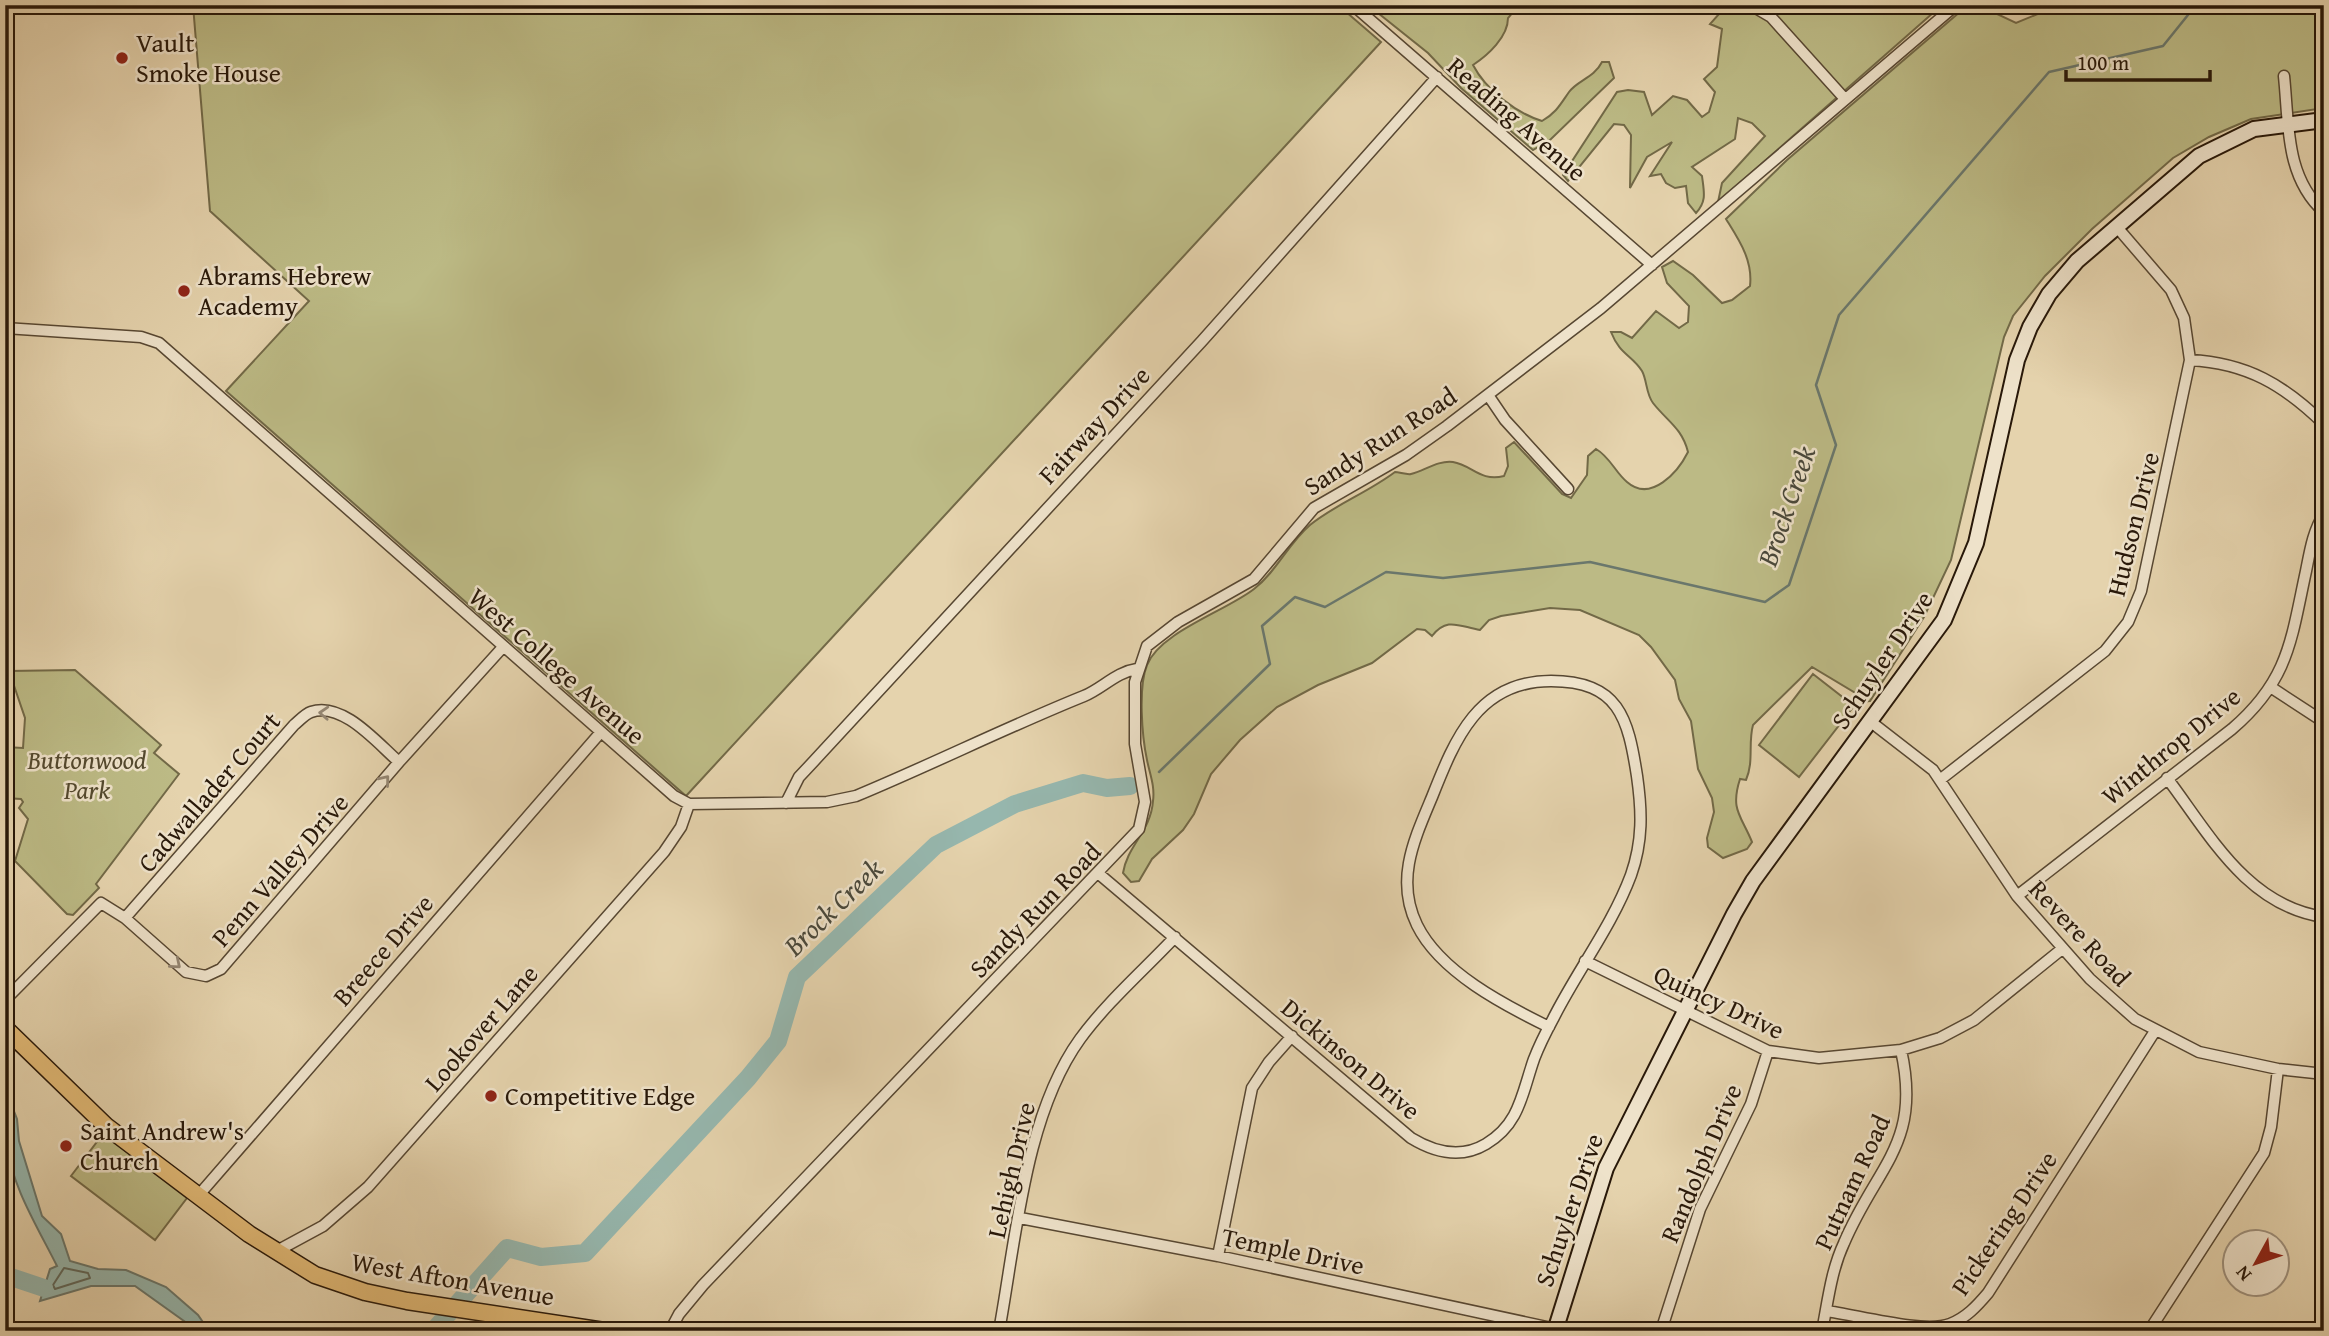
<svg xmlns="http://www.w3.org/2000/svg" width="2329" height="1336" viewBox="0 0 2329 1336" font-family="'Gentium Book Plus',serif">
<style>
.green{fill:#bcba85;stroke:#726947;stroke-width:2}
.water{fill:#96b7ae;stroke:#6a776c;stroke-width:2}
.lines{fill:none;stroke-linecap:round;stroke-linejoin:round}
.shore{stroke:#5f685c;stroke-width:2}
.stream{stroke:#6a776c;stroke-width:2.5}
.river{stroke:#96b7ae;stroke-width:18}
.street-casing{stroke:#574732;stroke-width:13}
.secondary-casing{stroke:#281809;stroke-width:18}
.primary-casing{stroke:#281809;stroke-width:19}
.street{stroke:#eee2ca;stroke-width:10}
.secondary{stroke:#eee2ca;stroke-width:14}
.primary{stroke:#e2ba76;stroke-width:16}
.oneway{stroke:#958773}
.poi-dot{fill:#8f2418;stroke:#eee2ca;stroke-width:2.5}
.labels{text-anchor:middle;stroke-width:5;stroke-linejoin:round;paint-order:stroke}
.poi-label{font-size:26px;fill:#281809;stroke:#eee2ca;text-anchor:start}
.street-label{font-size:26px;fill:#281809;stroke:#eee2ca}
.park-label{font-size:26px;font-style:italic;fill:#54492e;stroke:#eee2ca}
.water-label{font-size:28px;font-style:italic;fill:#49483b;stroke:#eee2ca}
</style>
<rect width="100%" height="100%" fill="#e5d3ad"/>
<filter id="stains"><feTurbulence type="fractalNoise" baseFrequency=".00286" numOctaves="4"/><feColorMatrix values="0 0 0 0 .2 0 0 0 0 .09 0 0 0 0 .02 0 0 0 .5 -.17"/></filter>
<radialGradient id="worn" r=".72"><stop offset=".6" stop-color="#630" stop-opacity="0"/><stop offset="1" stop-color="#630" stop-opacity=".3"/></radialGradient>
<!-- green -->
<path class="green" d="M193,5H1338L1381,42L686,796L226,391L309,301L210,211Z
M1368,5H1519L1508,18C1508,37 1488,55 1473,65C1486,90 1516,113 1542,121C1556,113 1560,105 1569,92C1578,80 1594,78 1602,62H1609L1614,78L1550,140L1533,150L1461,88L1428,53Z
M1727,5H1942L1718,202L1722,183L1765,136L1752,123L1738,118L1735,139L1692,167L1702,176C1704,192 1707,201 1696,213L1688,203L1686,186L1675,188L1666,183L1661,174L1650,176L1672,142L1647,157L1630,188L1631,135L1624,125L1614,124L1568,181L1563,175L1617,92L1628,90L1644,92L1652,115L1673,96L1687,100L1702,117L1709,112L1715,92L1704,79L1717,67L1722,29L1710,24Z
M1968,5H1992L1997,14L2016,23L2059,5H2324V108L2251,119L2209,137L2173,158L2092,229L2045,276L2013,316L2004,337L1951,560L1924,617L1870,701L1861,702L1857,694L1812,667L1753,725C1748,743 1754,762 1746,780L1740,779C1730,810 1741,815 1752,842L1747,849L1723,858L1708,847L1707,838L1714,812L1712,798L1698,769L1691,721L1679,699L1675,680L1651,647L1639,635L1580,610L1550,608L1501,616L1489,620L1480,630C1458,626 1447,617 1432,636L1425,630L1417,629L1372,663L1318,685L1277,707L1240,740L1211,774L1194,814L1183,830L1152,859L1139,881L1131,882L1123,873C1127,846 1151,831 1153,801C1155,786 1150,775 1147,760C1142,737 1138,687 1147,665C1160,632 1226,611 1254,589C1277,571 1288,544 1310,525C1336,504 1367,493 1395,472C1399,472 1407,475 1411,474C1424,471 1438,460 1453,462C1472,465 1480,482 1504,476L1508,466L1506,448L1514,442L1562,494L1571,498L1587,475L1588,456L1596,449C1610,457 1615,472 1627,482C1651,503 1678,472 1688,452C1682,428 1667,421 1653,403C1646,394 1647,380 1642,371C1632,355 1620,355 1611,332H1621L1632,338L1656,311L1679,328L1688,322L1689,306L1667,283L1662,267L1673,261L1693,275L1722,303L1732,300L1750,286C1753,260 1739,240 1726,219L1787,160Z
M75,670L161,745L154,753L179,774L96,884L99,888L73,915L67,914L15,861L28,819L19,808L23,802L21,799L5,798V747L23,748L25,718L9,671Z
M1813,674L1854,706L1799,777L1759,745Z
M103,1134L187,1198L155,1240L71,1176Z"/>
<!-- water -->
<path class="water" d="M5,1066L13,1088L10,1101L17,1119L19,1141L42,1216L61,1234L70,1261L98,1269L126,1270L166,1287L198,1315L209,1331H198L135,1286H91L40,1301L50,1269L57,1266C37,1226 12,1187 6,1142C2,1117 5,1091 5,1066Z"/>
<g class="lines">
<!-- shore -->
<path class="shore" d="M64,1268L88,1273L90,1278L55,1289L53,1285Z"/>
<!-- stream -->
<path class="stream" d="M1159,772L1270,664L1262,626L1295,597L1325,607L1386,572L1443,578L1590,562L1765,602L1789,585L1836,445L1816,385L1839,315L2049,72L2163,46L2196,5"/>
<!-- river -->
<path class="river" d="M5,1275L44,1288
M433,1331L507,1248L541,1257L585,1253L748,1078L778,1041L797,977L936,845L1015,804L1083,783L1107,788L1130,786"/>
<defs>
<path id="street" d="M1353,5L1652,265
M1759,10L1771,17L1845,99
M2284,76C2289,124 2285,177 2324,212
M5,328L141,337L159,343L674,796L689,804L827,802L856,796C933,764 1007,727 1084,696C1103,688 1116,672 1137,669
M2190,360C2247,363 2284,385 2324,424
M1488,395L1505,420L1568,489
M2272,688L2324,722
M1871,722L1933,770L2017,896L2090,979L2135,1019L2199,1052L2278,1069L2324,1074
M2167,778C2210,835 2247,906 2324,917
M1941,779L2105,651L2128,622L2141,591L2190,360L2184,318L2171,290L2116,226
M786,803L799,777L814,761L1202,341L1437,77
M1099,874L1411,1138C1434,1152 1461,1159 1486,1144C1520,1124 1522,1093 1534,1059C1539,1046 1546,1032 1553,1019C1577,971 1612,926 1631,875C1643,841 1642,811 1637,776C1628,718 1619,681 1551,681C1478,681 1455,739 1432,797C1414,840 1395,880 1417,925C1440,972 1504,1005 1549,1027
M2017,896L2232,729C2289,680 2291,640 2306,571C2310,551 2313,531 2324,514
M125,918L294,725C299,721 305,714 311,712C343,701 378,744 399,762
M1585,961L1768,1051L1819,1058L1901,1050L1940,1038L1974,1020L2062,949
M5,1000L101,903L125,918L186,972L206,976L221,969L399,762L503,647
M198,1196L601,732
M1020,1218L1218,1256L1556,1329
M275,1252L323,1226L368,1187L664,852L681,827L689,804
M1218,1256L1252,1088L1269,1062L1292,1036
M1826,1311C1857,1315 1924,1334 1950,1324C1966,1318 1977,1306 1988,1293L2155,1031
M670,1331L679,1314L703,1285L1139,829L1145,802L1135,744V682L1147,646L1178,622L1254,579L1314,508L1406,455L1447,426L1601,308L1956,5
M999,1331C1016,1239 1025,1115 1080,1039C1107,1002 1144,970 1175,937
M1661,1331L1700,1209L1751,1104L1768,1051
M1822,1331C1828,1301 1831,1271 1844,1243C1877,1165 1922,1144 1901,1050
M2149,1331L2264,1153L2271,1127L2278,1069"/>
<path id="secondary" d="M1555,1331L1606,1168L1734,914L1753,881L1944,620L1976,543L2017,360L2030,327L2049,294L2077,261L2199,156L2254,129L2324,120"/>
<path id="primary" d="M5,1028L106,1126L249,1234L315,1275L365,1292L407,1301L604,1331"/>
</defs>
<!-- street casing -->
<use href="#street" class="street-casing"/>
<!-- secondary casing -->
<use href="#secondary" class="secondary-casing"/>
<!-- primary casing -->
<use href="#primary" class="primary-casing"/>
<!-- street -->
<use href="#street" class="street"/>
<!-- secondary -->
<use href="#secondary" class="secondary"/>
<!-- primary -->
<use href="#primary" class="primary"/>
</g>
<!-- one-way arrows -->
<defs><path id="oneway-chevron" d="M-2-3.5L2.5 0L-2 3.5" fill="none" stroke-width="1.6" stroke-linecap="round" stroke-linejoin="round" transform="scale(1.75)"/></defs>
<g class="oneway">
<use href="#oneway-chevron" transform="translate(324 713) rotate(-177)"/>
<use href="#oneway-chevron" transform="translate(385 780) rotate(-51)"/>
<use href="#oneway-chevron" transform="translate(176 964) rotate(40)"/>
</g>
<!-- markers -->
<g class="poi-dot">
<circle cx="122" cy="58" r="7"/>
<circle cx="184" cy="291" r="7"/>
<circle cx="491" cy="1096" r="7"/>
<circle cx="66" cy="1146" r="7"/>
</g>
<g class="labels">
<!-- poi labels -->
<g class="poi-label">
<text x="136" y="52">Vault<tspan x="136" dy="30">Smoke House</tspan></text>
<text x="198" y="285">Abrams Hebrew<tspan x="198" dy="30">Academy</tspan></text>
<text x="505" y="1105">Competitive Edge</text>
<text x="80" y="1140">Saint Andrew's<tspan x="80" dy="30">Church</tspan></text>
</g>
<!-- street labels -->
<g class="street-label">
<text transform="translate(1517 119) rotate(41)" y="9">Reading Avenue</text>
<text transform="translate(1094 425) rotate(-47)" y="9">Fairway Drive</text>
<text transform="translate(1380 441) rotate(-33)" y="9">Sandy Run Road</text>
<text transform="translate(2133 524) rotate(-76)" y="9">Hudson Drive</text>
<text transform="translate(1882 660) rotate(-56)" y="9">Schuyler Drive</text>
<text transform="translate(557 666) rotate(41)" y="9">West College Avenue</text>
<text transform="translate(2171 746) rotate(-39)" y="9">Winthrop Drive</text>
<text transform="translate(209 792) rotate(-49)" y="9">Cadwallader Court</text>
<text transform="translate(280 870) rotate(-49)" y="9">Penn Valley Drive</text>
<text transform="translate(1035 910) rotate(-46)" y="9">Sandy Run Road</text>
<text transform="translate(2080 933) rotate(47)" y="9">Revere Road</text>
<text transform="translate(383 950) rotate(-49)" y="9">Breece Drive</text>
<text transform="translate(1719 1002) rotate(25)" y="9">Quincy Drive</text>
<text transform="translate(481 1028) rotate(-49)" y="9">Lookover Lane</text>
<text transform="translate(1351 1059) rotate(40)" y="9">Dickinson Drive</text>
<text transform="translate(1701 1163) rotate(-67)" y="9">Randolph Drive</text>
<text transform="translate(1011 1170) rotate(-77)" y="9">Lehigh Drive</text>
<text transform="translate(1852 1182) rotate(-65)" y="9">Putnam Road</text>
<text transform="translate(1569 1210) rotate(-71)" y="9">Schuyler Drive</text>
<text transform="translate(2004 1223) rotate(-56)" y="9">Pickering Drive</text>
<text transform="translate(1293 1251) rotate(12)" y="9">Temple Drive</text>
<text transform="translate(453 1279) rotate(10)" y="9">West Afton Avenue</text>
</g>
<!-- park labels -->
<g class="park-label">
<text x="87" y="769">Buttonwood<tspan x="87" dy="30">Park</tspan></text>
</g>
<!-- water labels -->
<g class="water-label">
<text transform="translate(1786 506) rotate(-71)" y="10">Brock Creek</text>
<text transform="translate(833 907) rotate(-44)" y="10">Brock Creek</text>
</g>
</g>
<!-- margin -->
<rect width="2329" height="1336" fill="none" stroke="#e5d3ad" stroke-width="28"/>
<rect x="7" y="7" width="2315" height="1322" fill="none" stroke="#281809" stroke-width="3.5"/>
<rect x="14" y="14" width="2301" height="1308" fill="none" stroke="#281809" stroke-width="2"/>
<!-- north arrow -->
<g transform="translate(2256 1263) rotate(230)"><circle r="33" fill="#eee2ca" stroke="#9f917d" stroke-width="2"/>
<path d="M0-5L12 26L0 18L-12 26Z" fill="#8f2418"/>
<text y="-10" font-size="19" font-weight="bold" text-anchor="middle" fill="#281809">N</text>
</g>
<!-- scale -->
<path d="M2066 70v10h144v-10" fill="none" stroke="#281809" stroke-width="3.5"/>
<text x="2077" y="70" font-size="21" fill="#281809" stroke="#eee2ca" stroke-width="5" paint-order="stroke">100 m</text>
<rect width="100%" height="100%" filter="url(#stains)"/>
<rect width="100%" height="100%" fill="url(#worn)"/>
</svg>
